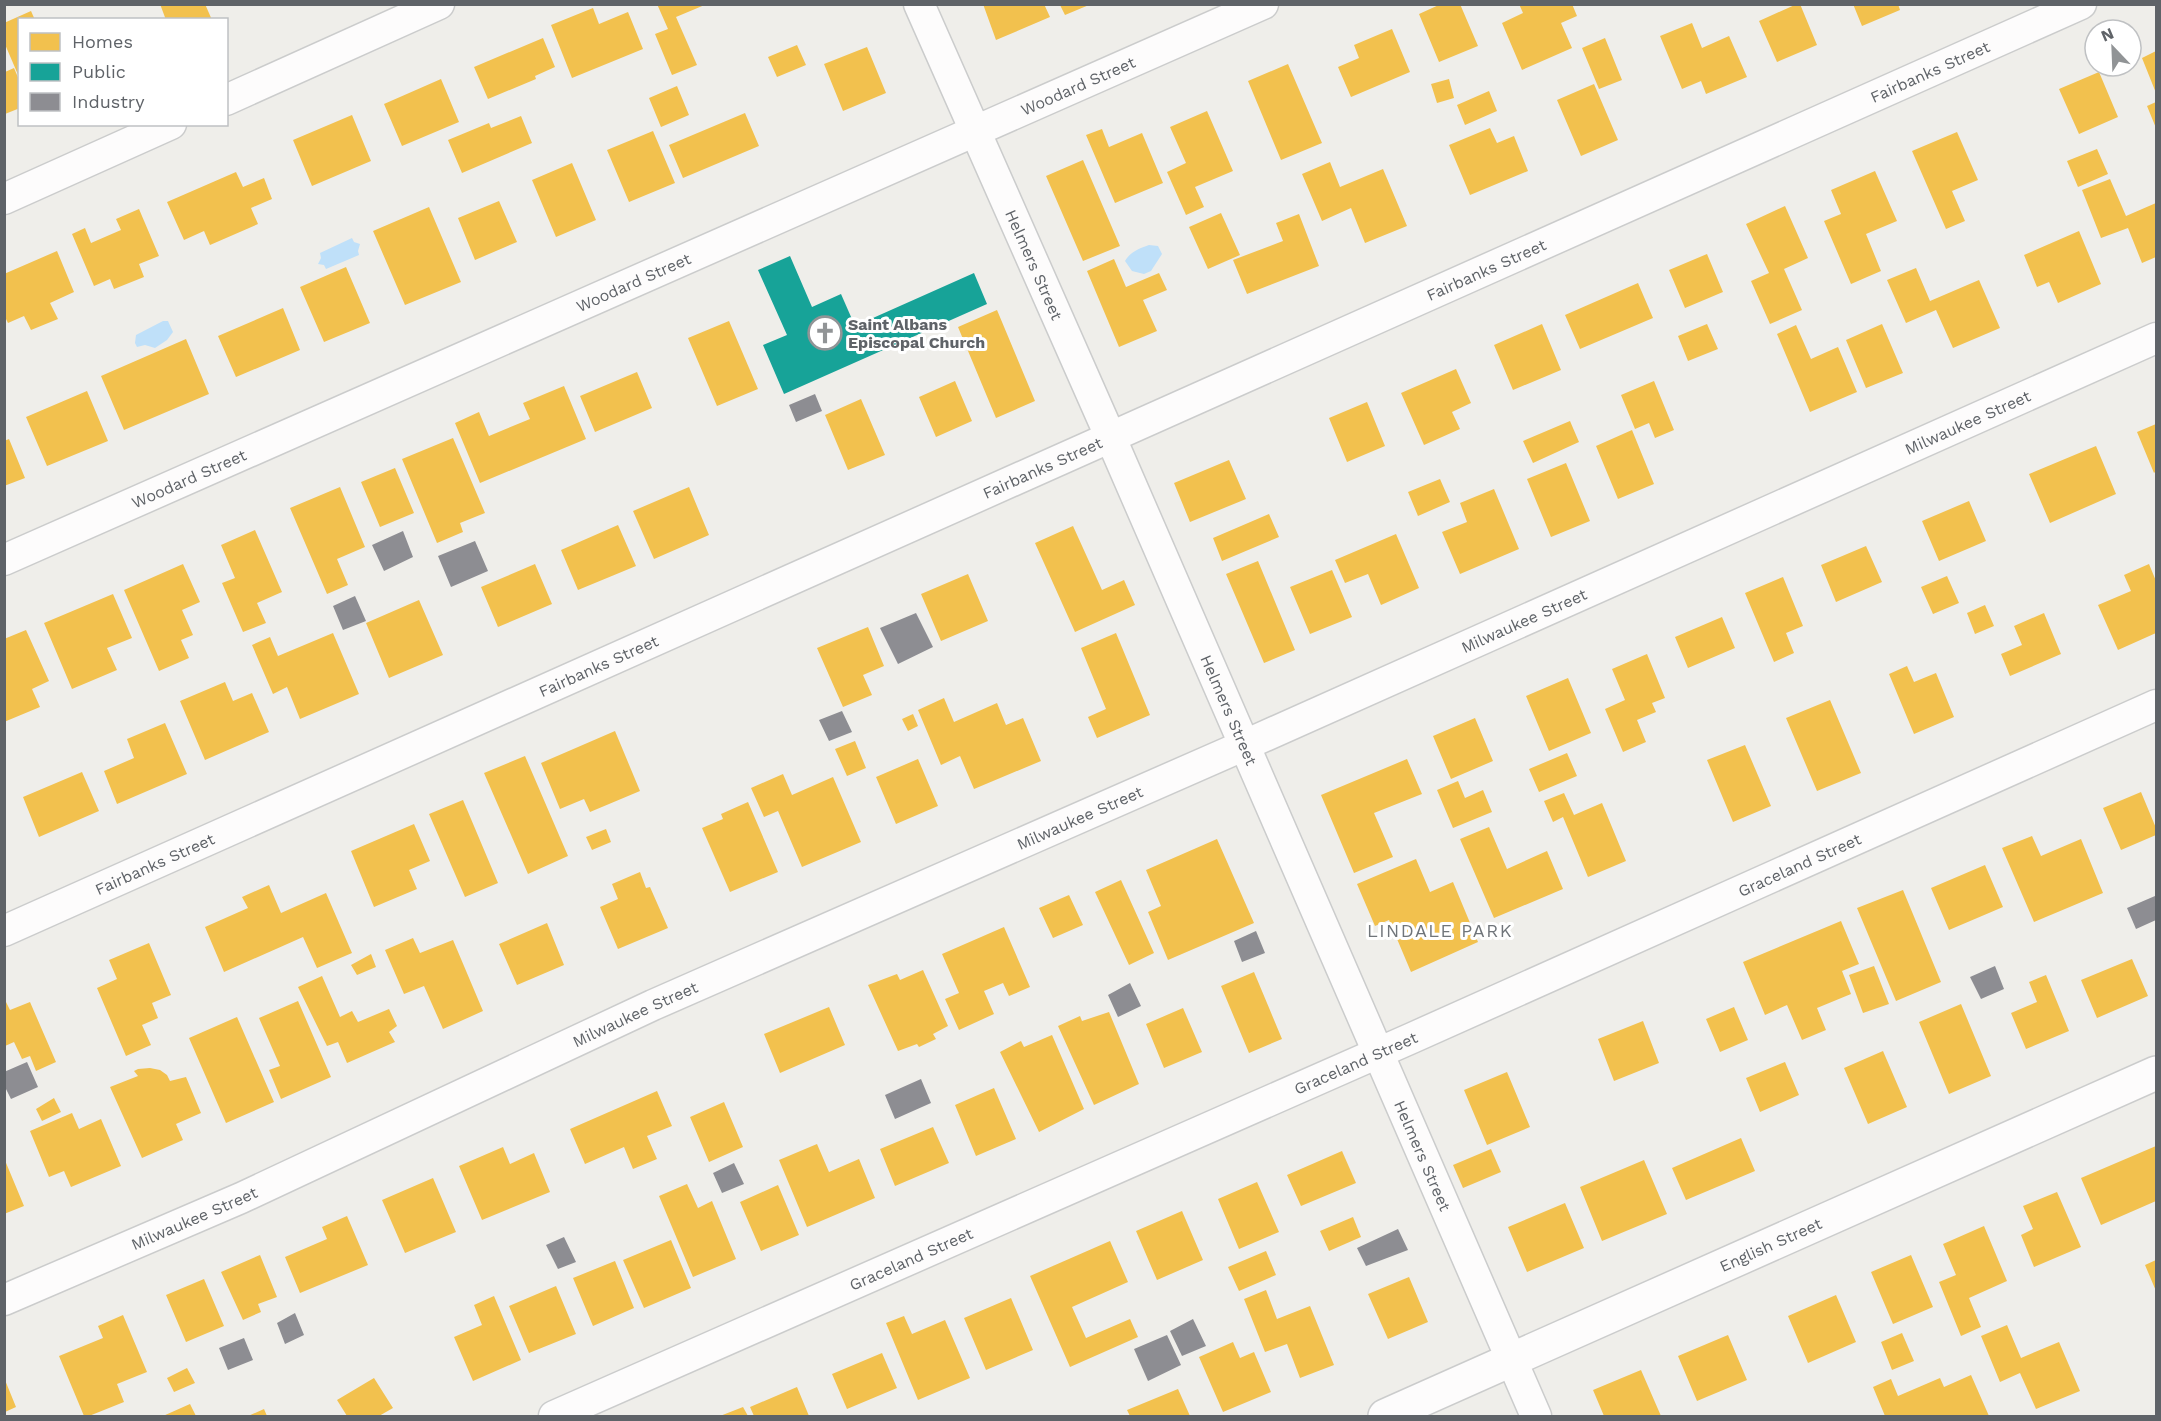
<svg xmlns="http://www.w3.org/2000/svg" width="2161" height="1421" viewBox="0 0 2161 1421" font-family="'Work Sans',sans-serif">
<style>
.water{fill:#bfe0f9}
.homes{fill:#f2c14e}
.public{fill:#17a398}
.industry{fill:#8d8d92}
.lines{fill:none;stroke-linecap:round;stroke-linejoin:round}
.minor-casing{stroke:#cbcccc;stroke-width:33}
.tertiary-casing{stroke:#cbcccc;stroke-width:36}
.minor{stroke:#fdfcfc;stroke-width:30}
.tertiary{stroke:#fdfcfc;stroke-width:33}
.labels{text-anchor:middle;stroke-width:6;stroke-linejoin:round;paint-order:stroke}
.street-label{font-size:16px;fill:#5f6368;stroke:#fff}
.poi-label{font-size:16px;font-weight:bold;fill:#5f6368;stroke:#fff;text-anchor:start}
.neighbourhood-label{font-size:18px;letter-spacing:1.5px;fill:#70757a;stroke:#fff}
</style>
<rect width="100%" height="100%" fill="#efeeea"/>
<!-- water -->
<path class="water" d="M352,238L354,242L360,244L358,251L359,255L326,269L324,265L318,264L321,258L320,253Z
M1149,245L1158,246L1162,254L1151,271L1144,274L1132,271L1125,261C1130,252 1140,248 1149,245Z
M163,321H168L173,332L167,340L155,348L145,345L137,347L135,343L136,335Z"/>
<!-- homes -->
<path class="homes" d="M160,4H205L212,20H166Z
M657,4H707L676,17L697,65L672,75L655,34L668,29Z
M983,4H1044L1050,17L996,40Z
M1441,4H1460L1478,46L1439,62L1419,14Z
M1519,4H1572L1577,16L1561,23L1572,48L1522,70L1502,23L1523,13Z
M1797,4H1800L1817,45L1777,62L1759,21Z
M1853,4H1898L1900,10L1862,26Z
M1060,5H1089L1065,15Z
M593,8L599,24L628,12L643,49L572,78L551,25Z
M31,11L35,20H20L19,77L4,42V23Z
M1692,23L1702,48L1729,36L1747,77L1706,94L1701,81L1682,89L1660,36Z
M1392,29L1410,72L1351,97L1338,67L1359,58L1354,45Z
M543,38L555,67L535,76L536,79L488,99L474,67Z
M1605,38L1622,80L1599,89L1582,48Z
M797,45L806,65L777,77L768,57Z
M867,47L886,93L843,111L824,64Z
M2156,51V93L2142,58Z
M1288,64L1322,143L1281,160L1248,81Z
M14,68L20,82V108L5,114V72Z
M2099,72L2118,117L2079,134L2059,89Z
M441,79L459,122L402,146L384,104Z
M1449,79L1454,98L1437,103L1431,84Z
M1594,84L1618,140L1581,156L1557,100Z
M677,86L689,115L661,127L649,98Z
M1489,91L1497,111L1465,125L1457,105Z
M2156,102V128L2147,106Z
M1207,111L1233,171L1195,187L1204,207L1186,215L1167,172L1186,163L1170,127Z
M745,113L759,146L683,178L669,145Z
M352,115L371,161L312,186L293,140Z
M521,116L532,143L462,173L448,140L489,123L491,128Z
M1490,128L1497,143L1514,136L1528,171L1470,195L1449,145Z
M1102,129L1109,147L1142,133L1163,183L1115,203L1086,135Z
M653,131L675,183L629,202L607,150Z
M1957,132L1978,180L1952,191L1965,221L1946,229L1912,151Z
M2097,149L2108,174L2078,187L2067,161Z
M1083,160L1120,246L1083,261L1046,176Z
M1330,162L1340,187L1383,169L1407,226L1365,243L1351,208L1322,221L1302,174Z
M572,163L596,220L556,237L532,180Z
M1875,171L1897,221L1866,234L1881,271L1851,284L1824,221L1841,214L1831,190Z
M236,172L243,187L264,178L272,199L251,208L258,224L210,245L204,231L184,240L167,202Z
M2110,179L2126,216L2156,203V257L2142,263L2128,228L2101,238L2082,190Z
M499,201L517,242L475,260L458,218Z
M1785,206L1808,258L1784,269L1802,310L1770,324L1751,281L1769,273L1746,224Z
M429,207L461,282L405,305L373,231Z
M139,209L159,256L139,264L144,277L114,289L110,279L94,286L72,234L85,228L91,243L121,230L116,219Z
M1221,213L1240,255L1208,269L1189,227Z
M1299,214L1319,266L1247,294L1233,260L1283,241L1276,223Z
M2079,231L2101,284L2058,303L2049,282L2037,287L2024,255Z
M57,251L74,292L50,303L58,319L31,330L24,316L8,323L4,315V274Z
M1707,254L1723,292L1685,308L1669,270Z
M1114,259L1126,287L1159,273L1167,290L1143,300L1157,331L1119,347L1087,271Z
M346,267L370,323L324,342L300,287Z
M1916,268L1930,301L1979,280L2000,328L1953,348L1936,310L1906,323L1887,280Z
M1638,283L1653,318L1580,349L1565,315Z
M283,308L300,350L236,377L218,336Z
M997,310L1035,401L996,418L958,327Z
M729,321L758,389L717,406L688,338Z
M1542,324L1561,370L1513,390L1494,345Z
M1707,324L1718,349L1688,361L1678,336Z
M1882,324L1903,373L1866,388L1846,340Z
M1796,325L1811,359L1838,347L1857,392L1810,412L1777,334Z
M186,339L209,394L124,430L101,376Z
M1456,369L1471,403L1452,412L1460,429L1424,445L1401,393Z
M637,372L652,408L595,432L580,396Z
M955,381L972,421L936,437L919,397Z
M1654,381L1674,430L1655,438L1649,423L1635,429L1621,395Z
M564,386L586,439L480,483L455,423L479,412L489,436L530,419L523,403Z
M87,391L108,441L47,466L26,417Z
M861,399L885,455L848,470L825,415Z
M1367,402L1385,446L1347,462L1329,418Z
M1570,421L1579,442L1533,463L1523,441Z
M2156,424V471L2154,473L2137,432Z
M1632,430L1654,484L1618,499L1596,446Z
M453,438L485,513L460,523L463,532L437,543L402,459Z
M9,439L25,478L4,486V441Z
M2096,446L2116,494L2050,523L2029,474Z
M1229,460L1246,499L1190,522L1174,483Z
M1566,463L1590,521L1551,537L1527,479Z
M395,468L414,513L380,527L361,482Z
M1440,479L1450,502L1418,516L1408,492Z
M340,487L365,547L337,559L348,585L327,594L290,508Z
M689,487L709,535L654,559L633,511Z
M1494,489L1519,549L1460,574L1442,532L1467,522L1460,503Z
M1969,501L1986,541L1939,561L1922,521Z
M1269,514L1279,537L1222,561L1213,538Z
M618,525L636,566L578,590L561,550Z
M1073,526L1102,590L1124,580L1135,605L1075,632L1035,543Z
M255,530L282,592L257,603L266,623L243,632L222,583L235,578L221,545Z
M1396,534L1419,588L1381,605L1368,574L1345,583L1335,560Z
M1866,546L1882,582L1836,602L1821,565Z
M1258,561L1295,650L1264,663L1226,574Z
M183,564L200,602L182,610L193,635L181,640L189,658L159,671L124,590Z
M535,564L552,604L498,627L481,587Z
M2149,564L2156,581V633L2118,650L2098,605L2131,591L2124,575Z
M1332,570L1352,617L1310,634L1290,587Z
M968,574L988,621L941,641L921,594Z
M1947,576L1959,603L1933,614L1921,587Z
M1783,577L1803,626L1786,633L1794,653L1774,662L1745,593Z
M113,594L132,638L107,648L117,670L72,689L44,623Z
M419,600L443,655L389,678L366,623Z
M1985,605L1994,626L1975,634L1967,613Z
M2044,613L2061,654L2010,676L2001,654L2022,645L2014,626Z
M1722,617L1735,648L1688,668L1675,637Z
M868,627L884,666L863,675L872,695L843,707L817,648Z
M26,630L49,681L32,689L40,707L4,722V639Z
M333,633L359,694L300,719L287,687L273,694L252,645L270,637L278,656Z
M1116,633L1150,715L1097,738L1088,717L1106,709L1081,648Z
M1647,654L1665,698L1652,703L1656,712L1637,720L1646,742L1623,752L1605,709L1625,700L1612,669Z
M1907,666L1914,682L1936,673L1954,717L1914,734L1889,674Z
M1568,678L1591,733L1549,751L1526,696Z
M225,682L233,701L252,693L269,732L205,760L180,701Z
M944,698L954,722L997,703L1006,725L1023,718L1041,761L974,789L960,756L941,765L918,710Z
M1830,700L1861,773L1817,791L1786,718Z
M913,714L918,726L908,731L902,719Z
M1475,718L1493,761L1451,779L1433,736Z
M165,723L187,774L117,804L104,771L134,758L127,739Z
M615,731L640,791L590,812L584,799L560,809L541,763Z
M855,741L866,768L847,776L835,749Z
M1745,745L1771,806L1733,822L1707,760Z
M1567,753L1577,776L1539,792L1529,769Z
M525,756L568,856L528,874L484,773Z
M918,759L938,806L896,824L876,777Z
M1407,759L1422,794L1374,813L1393,857L1354,873L1321,795Z
M82,772L99,811L39,837L23,797Z
M783,774L792,795L833,777L861,842L802,867L778,811L764,817L751,788Z
M1458,781L1465,798L1483,790L1492,812L1453,828L1437,790Z
M2141,792L2156,828V835L2121,850L2103,808Z
M1564,793L1574,815L1602,803L1626,861L1588,877L1563,817L1553,822L1544,801Z
M463,800L498,883L465,897L429,814Z
M748,802L778,872L730,892L702,828L723,819L721,814Z
M414,824L430,861L409,870L417,889L374,907L351,851Z
M1489,827L1507,869L1547,851L1563,889L1494,918L1460,839Z
M606,829L611,842L592,850L586,837Z
M2032,836L2041,856L2081,839L2103,893L2034,922L2002,848Z
M1217,839L1254,923L1168,960L1148,912L1161,906L1146,870Z
M1416,859L1430,892L1453,882L1478,942L1411,972L1389,920L1375,926L1357,884Z
M1985,865L2003,907L1949,930L1931,888Z
M640,872L646,888L650,887L668,928L618,949L600,907L618,899L612,884Z
M1121,880L1154,953L1129,965L1095,892Z
M269,885L281,913L326,893L352,953L317,968L303,937L224,972L205,927L248,908L242,897Z
M1903,890L1941,982L1896,1001L1857,908Z
M1069,895L1083,925L1053,938L1039,908Z
M1841,921L1859,964L1842,971L1851,994L1817,1008L1826,1030L1802,1040L1787,1005L1765,1015L1743,962Z
M547,923L564,965L517,985L499,944Z
M1004,927L1030,987L1009,996L1003,983L984,991L994,1014L959,1030L945,999L959,993L942,954Z
M413,938L420,953L453,940L483,1011L443,1029L424,986L404,994L385,950Z
M149,943L171,995L152,1003L158,1018L142,1025L151,1045L126,1056L97,988L117,979L109,960Z
M371,954L376,967L357,975L351,965Z
M2132,959L2148,996L2097,1018L2081,980Z
M1874,966L1889,1004L1863,1013L1849,975Z
M923,970L948,1026L933,1034L936,1039L919,1047L917,1044L898,1051L868,985L897,974L900,980Z
M1254,972L1282,1039L1249,1053L1221,986Z
M2046,975L2069,1031L2026,1049L2011,1013L2037,1002L2029,982Z
M322,976L340,1017L352,1011L358,1022L389,1009L397,1026L389,1032L395,1042L347,1063L338,1042L327,1046L298,987Z
M298,1001L331,1077L281,1099L269,1070L280,1066L259,1018Z
M6,1002L10,1010L30,1002L56,1062L36,1071L30,1056L22,1059L14,1042L5,1046V1003Z
M1961,1004L1991,1076L1949,1094L1919,1022Z
M829,1007L845,1045L780,1073L764,1034Z
M1734,1007L1748,1040L1720,1052L1706,1019Z
M1183,1008L1202,1052L1164,1068L1146,1024Z
M1109,1012L1139,1084L1094,1105L1058,1026L1080,1016L1082,1021Z
M237,1017L274,1102L226,1123L189,1038Z
M1643,1021L1659,1063L1614,1081L1598,1039Z
M1052,1035L1084,1109L1039,1132L1000,1052L1021,1041L1024,1047Z
M1883,1051L1907,1107L1868,1124L1844,1068Z
M1785,1062L1799,1095L1760,1112L1746,1078Z
M150,1068L160,1070L167,1075L170,1081L186,1077L201,1113L176,1124L183,1140L142,1158L110,1087L138,1076L134,1071L138,1069Z
M1507,1072L1530,1127L1487,1145L1464,1090Z
M994,1088L1016,1139L976,1156L955,1105Z
M657,1091L672,1126L647,1136L657,1159L633,1169L624,1147L585,1164L570,1129Z
M54,1098L61,1112L42,1121L36,1109Z
M724,1102L743,1147L709,1162L690,1117Z
M72,1113L79,1129L101,1119L121,1166L71,1187L64,1171L49,1177L30,1131Z
M933,1127L949,1163L895,1186L880,1149Z
M1741,1138L1755,1171L1686,1200L1672,1168Z
M817,1144L829,1172L859,1159L875,1198L807,1227L779,1160Z
M2156,1146V1201L2101,1225L2081,1178Z
M503,1147L510,1164L534,1153L550,1192L482,1220L459,1166Z
M1491,1149L1501,1172L1463,1188L1453,1165Z
M1342,1151L1356,1183L1301,1206L1287,1175Z
M4,1158L24,1206L4,1214Z
M1644,1160L1667,1214L1602,1241L1580,1187Z
M433,1178L456,1232L405,1253L382,1200Z
M1257,1182L1279,1232L1239,1249L1218,1199Z
M687,1184L698,1208L712,1201L736,1259L693,1277L659,1196Z
M778,1185L799,1235L761,1251L740,1202Z
M2057,1192L2081,1247L2034,1267L2021,1235L2033,1229L2023,1206Z
M1565,1203L1584,1248L1527,1272L1508,1227Z
M1182,1211L1203,1260L1157,1280L1136,1231Z
M347,1216L368,1265L300,1293L285,1257L327,1239L322,1227Z
M1353,1217L1361,1237L1329,1251L1320,1231Z
M1984,1226L2007,1281L1969,1298L1981,1327L1961,1336L1939,1282L1956,1275L1943,1244Z
M671,1240L691,1288L644,1308L623,1260Z
M1110,1241L1128,1282L1072,1307L1086,1338L1130,1319L1138,1337L1070,1367L1030,1276Z
M1266,1251L1276,1275L1239,1291L1228,1267Z
M260,1255L277,1297L258,1304L261,1312L243,1320L221,1272Z
M1911,1255L1933,1307L1893,1324L1871,1272Z
M2156,1260V1291L2145,1265Z
M615,1261L634,1308L593,1326L573,1278Z
M1409,1277L1428,1322L1388,1339L1368,1294Z
M204,1279L224,1326L186,1342L166,1295Z
M556,1286L576,1334L529,1353L509,1306Z
M1266,1290L1277,1319L1310,1306L1334,1365L1300,1378L1287,1344L1265,1352L1244,1299Z
M1836,1295L1856,1342L1808,1363L1788,1316Z
M494,1296L521,1360L473,1381L454,1337L482,1325L474,1305Z
M1011,1298L1033,1350L986,1370L964,1318Z
M123,1315L147,1372L117,1384L124,1402L89,1416H84L59,1356L103,1338L98,1326Z
M904,1316L912,1334L945,1320L970,1378L918,1400L886,1323Z
M2007,1325L2021,1358L2059,1342L2080,1391L2036,1409L2020,1373L2000,1382L1981,1336Z
M1902,1333L1914,1361L1892,1370L1881,1342Z
M1728,1335L1747,1380L1697,1401L1678,1356Z
M1233,1342L1240,1358L1254,1352L1271,1392L1223,1412L1199,1357Z
M882,1353L897,1388L847,1409L832,1374Z
M187,1368L195,1383L174,1392L167,1378Z
M1641,1370L1661,1416H1604L1593,1390Z
M1971,1375L1989,1416H1885L1873,1387L1891,1379L1898,1396L1940,1378L1944,1387Z
M374,1378L393,1408L379,1416H347L337,1400Z
M5,1380L16,1407L5,1412Z
M797,1387L809,1416H754L750,1407Z
M1178,1389L1190,1416H1130L1127,1410Z
M190,1404L196,1416H163Z
M743,1407L748,1416H720Z
M264,1409L267,1416H248Z"/>
<!-- public -->
<path class="public" d="M790,256L812,307L841,294L855,326L974,273L987,304L784,394L763,345L787,335L758,270Z"/>
<!-- industry -->
<path class="industry" d="M815,394L822,411L796,422L789,405Z
M403,531L413,557L384,571L372,545Z
M475,541L488,571L451,587L438,556Z
M355,596L366,621L343,630L333,606Z
M916,613L933,647L898,664L880,628Z
M842,711L852,732L829,741L819,720Z
M2155,896L2156,920L2136,929L2127,908Z
M1256,931L1265,953L1242,962L1234,941Z
M1995,966L2004,989L1981,999L1970,977Z
M1130,983L1141,1006L1118,1017L1108,995Z
M27,1062L38,1087L11,1099L4,1085V1072Z
M921,1079L931,1103L895,1119L885,1095Z
M734,1163L744,1184L722,1193L713,1173Z
M1398,1229L1408,1250L1366,1266L1357,1248Z
M564,1237L576,1262L558,1269L546,1245Z
M295,1313L304,1335L285,1344L277,1323Z
M1193,1319L1206,1346L1182,1356L1170,1331Z
M1167,1335L1181,1365L1148,1381L1134,1349Z
M244,1338L253,1360L228,1370L219,1348Z"/>
<g class="lines">
<defs>
<g id="minor">
<path id="s1" d="M919,4L1110,436L1536,1416"/>
<path d="M226,100L439,4"/>
<path d="M4,199L171,124"/>
<path id="s2" d="M4,560L1263,4"/>
<path id="s3" d="M4,931L2081,4"/>
<path id="s4" d="M4,1300L241,1198L653,1005L1245,745L2156,338"/>
<path id="s5" d="M554,1416L1412,1038L2156,705"/>
</g>
<g id="tertiary">
<path id="s6" d="M1385,1416L2156,1073"/>
</g>
</defs>
<!-- minor casing -->
<use href="#minor" class="minor-casing"/>
<!-- tertiary casing -->
<use href="#tertiary" class="tertiary-casing"/>
<!-- minor -->
<use href="#minor" class="minor"/>
<!-- tertiary -->
<use href="#tertiary" class="tertiary"/>
</g>
<!-- icons -->
<defs>
<symbol id="church-ring" viewBox="-11 -11 22 22"><circle r="9.5" fill="#fff" stroke="#919496" stroke-width="1.5"/><path d="M-1.2-6h2.4v3.5h3.3v2.4h-3.3V6h-2.4V-.1h-3.3v-2.4h3.3Z" fill="#919496"/></symbol>
</defs>
<g fill-rule="evenodd">
<use href="#church-ring" x="806" y="314" width="38" height="38"/>
</g>
<g class="labels">
<!-- street labels -->
<g class="street-label">
<text dy="6" stroke="none"><textPath href="#s3" startOffset="2109">Fairbanks Street</textPath></text>
<text dy="6" stroke="none"><textPath href="#s2" startOffset="1174">Woodard Street</textPath></text>
<text dy="6" stroke="none"><textPath href="#s1" startOffset="285">Helmers Street</textPath></text>
<text dy="6" stroke="none"><textPath href="#s3" startOffset="1623">Fairbanks Street</textPath></text>
<text dy="6" stroke="none"><textPath href="#s2" startOffset="688">Woodard Street</textPath></text>
<text dy="6" stroke="none"><textPath href="#s4" startOffset="2151">Milwaukee Street</textPath></text>
<text dy="6" stroke="none"><textPath href="#s3" startOffset="1137">Fairbanks Street</textPath></text>
<text dy="6" stroke="none"><textPath href="#s2" startOffset="202">Woodard Street</textPath></text>
<text dy="6" stroke="none"><textPath href="#s4" startOffset="1665">Milwaukee Street</textPath></text>
<text dy="6" stroke="none"><textPath href="#s3" startOffset="651">Fairbanks Street</textPath></text>
<text dy="6" stroke="none"><textPath href="#s1" startOffset="771">Helmers Street</textPath></text>
<text dy="6" stroke="none"><textPath href="#s4" startOffset="1179">Milwaukee Street</textPath></text>
<text dy="6" stroke="none"><textPath href="#s3" startOffset="165">Fairbanks Street</textPath></text>
<text dy="6" stroke="none"><textPath href="#s5" startOffset="1362">Graceland Street</textPath></text>
<text dy="6" stroke="none"><textPath href="#s4" startOffset="693">Milwaukee Street</textPath></text>
<text dy="6" stroke="none"><textPath href="#s5" startOffset="876">Graceland Street</textPath></text>
<text dy="6" stroke="none"><textPath href="#s1" startOffset="1257">Helmers Street</textPath></text>
<text dy="6" stroke="none"><textPath href="#s4" startOffset="207">Milwaukee Street</textPath></text>
<text dy="6" stroke="none"><textPath href="#s6" startOffset="422">English Street</textPath></text>
<text dy="6" stroke="none"><textPath href="#s5" startOffset="390">Graceland Street</textPath></text>
</g>
<!-- poi labels -->
<g class="poi-label">
<text x="848" y="330">Saint Albans<tspan x="848" dy="18">Episcopal Church</tspan></text>
</g>
<!-- neighbourhood labels -->
<g class="neighbourhood-label">
<text x="1440" y="937">LINDALE PARK</text>
</g>
</g>
<!-- border -->
<rect width="2161" height="1421" fill="none" stroke="#5f6368" stroke-width="12"/>
<!-- legend -->
<rect x="18" y="18" width="210" height="108" fill="#ffffff" stroke="#bfc1c3" stroke-width="1.5"/>
<rect x="30" y="33" width="30" height="18" fill="#f2c14e" stroke="#bfc1c3" stroke-width="1.5"/>
<text x="72" y="48" font-size="18" fill="#5f6368">Homes</text>
<rect x="30" y="63" width="30" height="18" fill="#17a398" stroke="#bfc1c3" stroke-width="1.5"/>
<text x="72" y="78" font-size="18" fill="#5f6368">Public</text>
<rect x="30" y="93" width="30" height="18" fill="#8d8d92" stroke="#bfc1c3" stroke-width="1.5"/>
<text x="72" y="108" font-size="18" fill="#5f6368">Industry</text>
<!-- north arrow -->
<g transform="translate(2113 48) rotate(337)"><circle r="28" fill="#ffffff" stroke="#bfc1c3" stroke-width="1.5"/>
<path d="M0-4.5L10 22L0 15L-10 22Z" fill="#919496"/>
<text y="-9" font-size="16" font-weight="bold" text-anchor="middle" fill="#5f6368">N</text>
</g>
</svg>
